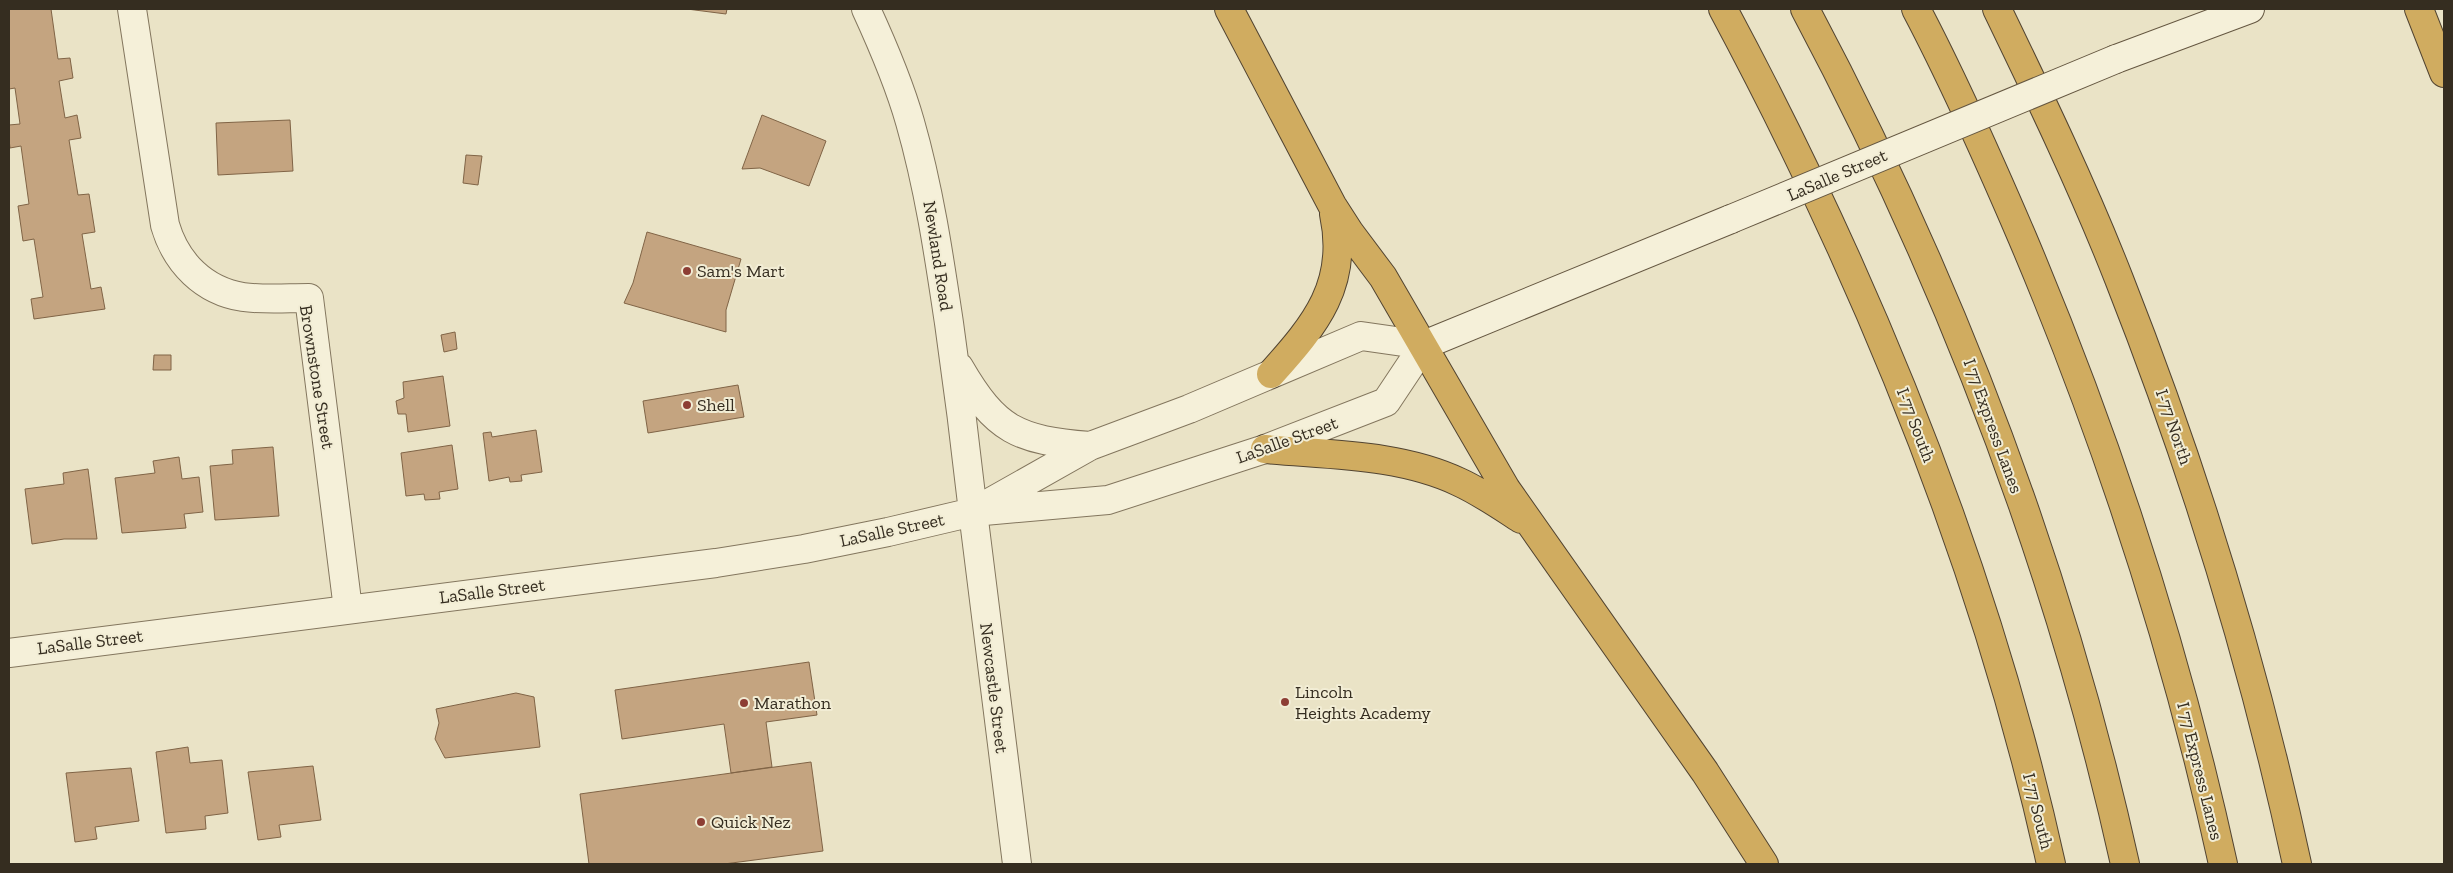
<svg xmlns="http://www.w3.org/2000/svg" width="2453" height="873" viewBox="0 0 2453 873" font-family="'Zilla Slab',serif">
<style>
.building{fill:#c4a480;stroke:#806446}
.lines{fill:none;stroke-linecap:round;stroke-linejoin:round}
.minor-casing{stroke:#83765e;stroke-width:30}
.tertiary-casing{stroke:#83765e;stroke-width:30}
.secondary-casing{stroke:#655741;stroke-width:30}
.motorway-casing{stroke:#524431;stroke-width:30}
.minor{stroke:#f5f0d9;stroke-width:28}
.tertiary{stroke:#f5f0d9;stroke-width:28}
.secondary{stroke:#f5f0d9;stroke-width:28}
.motorway{stroke:#d0ac60;stroke-width:28}
.secondary-bridge-casing{stroke:#655741;stroke-width:30;stroke-linecap:butt}
.secondary-bridge{stroke:#f5f0d9;stroke-width:28}
.poi-dot{fill:#8d3e34;stroke:#f2edd5;stroke-width:2}
.labels{text-anchor:middle;stroke-width:4;stroke-linejoin:round;paint-order:stroke}
.street-label{font-size:18px;fill:#352d20;stroke:#f2edd5}
.poi-label{font-size:18px;fill:#352d20;stroke:#f2edd5;text-anchor:start}
</style>
<rect width="100%" height="100%" fill="#eae3c6"/>
<!-- building -->
<path class="building" d="M9,9H51L58,59L70,58L73,78L59,81L65,118L77,115L81,138L69,140L78,195L89,194L95,232L82,234L91,289L101,287L105,309L34,319L31,299L43,297L34,239L23,241L18,206L29,204L21,146L10,148L9,139V125L20,124L15,88L9,89Z
M687,9H727L726,14Z
M762,115L826,141L809,186L760,168L742,169Z
M290,120L293,171L218,175L216,123Z
M466,155L482,156L478,185L463,183Z
M647,232L741,259L726,310V332L624,303L633,283Z
M455,332L457,349L444,352L441,335Z
M154,355H171V370H153Z
M443,376L450,426L408,432L406,414H398L396,401L404,398L403,382Z
M738,385L744,417L648,433L643,401Z
M536,430L542,472L521,475L522,481L510,482L509,477L489,481L483,433L491,432L492,437Z
M452,445L458,489L439,492L440,499L425,500L424,494L406,496L401,453Z
M273,447L279,516L215,520L210,466L233,464L232,450Z
M179,457L182,479L199,477L203,512L184,514L186,528L122,533L115,478L155,473L153,461Z
M88,469L97,539H64L32,544L25,489L64,484L63,473Z
M809,662L817,715L766,722L772,767L731,773L724,724L622,739L615,690Z
M516,693L534,697L540,747L445,758L435,739L439,723L436,709Z
M188,747L190,763L222,760L228,813L205,816L206,829L166,833L156,752Z
M811,762L823,851L724,864H589L580,794Z
M313,766L321,820L279,825L281,837L258,840L248,772Z
M131,768L139,821L95,827L97,839L75,842L66,773Z"/>
<g class="lines">
<defs>
<path id="minor" d="M132,9L165,225C176,263 204,291 243,297C264,300 287,298 309,298L348,609
M973,512L1017,864"/>
<path id="tertiary" d="M866,9C883,46 899,83 910,122C929,188 939,256 949,323C958,386 966,449 973,512
M959,367C996,431 1018,440 1090,446
M9,653L716,563L804,549L888,532L973,512L1108,500L1265,449L1386,402L1424,345L1361,336L1189,409L1090,446L973,512"/>
<path id="secondary" d="M2116,59L2250,9
M1424,345L1731,219"/>
<path id="motorway" d="M1229,9L1332,205L1350,233L1383,277L1506,489L1705,772L1764,864
M1723,9C1867,278 1985,565 2051,864
M1805,9C1948,278 2059,566 2125,864
M1916,9C1955,83 1989,160 2022,237C2108,440 2176,649 2223,864
M1997,9C2040,98 2083,187 2119,279C2194,469 2254,664 2297,864
M2419,9L2444,73
M1271,374C1316,324 1349,284 1334,214
M1265,449C1329,455 1400,454 1459,482C1481,492 1501,506 1521,519"/>
</defs>
<!-- minor casing -->
<use href="#minor" class="minor-casing"/>
<!-- tertiary casing -->
<use href="#tertiary" class="tertiary-casing"/>
<!-- secondary casing -->
<use href="#secondary" class="secondary-casing"/>
<!-- motorway casing -->
<use href="#motorway" class="motorway-casing"/>
<!-- minor -->
<use href="#minor" class="minor"/>
<!-- tertiary -->
<use href="#tertiary" class="tertiary"/>
<!-- secondary -->
<use href="#secondary" class="secondary"/>
<!-- motorway -->
<use href="#motorway" class="motorway"/>
<defs>
<path id="secondary-bridge" d="M1731,219L2116,59"/>
</defs>
<!-- secondary-bridge casing -->
<use href="#secondary-bridge" class="secondary-bridge-casing"/>
<!-- secondary-bridge -->
<use href="#secondary-bridge" class="secondary-bridge"/>
</g>
<!-- markers -->
<g class="poi-dot">
<circle cx="687" cy="271" r="5"/>
<circle cx="687" cy="405" r="5"/>
<circle cx="1285" cy="702" r="5"/>
<circle cx="744" cy="703" r="5"/>
<circle cx="701" cy="822" r="5"/>
</g>
<g class="labels">
<!-- street labels -->
<g class="street-label">
<text transform="translate(1837 175) rotate(-23)" y="6">LaSalle Street</text>
<text transform="translate(938 256) rotate(81)" y="6">Newland Road</text>
<text transform="translate(317 377) rotate(81)" y="6">Brownstone Street</text>
<text transform="translate(1916 425) rotate(69)" y="6">I-77 South</text>
<text transform="translate(1993 426) rotate(70)" y="6">I 77 Express Lanes</text>
<text transform="translate(2174 427) rotate(71)" y="6">I-77 North</text>
<text transform="translate(1287 440) rotate(-20)" y="6">LaSalle Street</text>
<text transform="translate(892 530) rotate(-12)" y="6">LaSalle Street</text>
<text transform="translate(492 591) rotate(-7)" y="6">LaSalle Street</text>
<text transform="translate(90 642) rotate(-7)" y="6">LaSalle Street</text>
<text transform="translate(994 688) rotate(83)" y="6">Newcastle Street</text>
<text transform="translate(2200 771) rotate(76)" y="6">I 77 Express Lanes</text>
<text transform="translate(2038 811) rotate(76)" y="6">I-77 South</text>
</g>
<!-- poi labels -->
<g class="poi-label">
<text x="697" y="277">Sam's Mart</text>
<text x="697" y="411">Shell</text>
<text x="1295" y="698">Lincoln<tspan x="1295" dy="21">Heights Academy</tspan></text>
<text x="754" y="709">Marathon</text>
<text x="711" y="828">Quick Nez</text>
</g>
</g>
<!-- border -->
<rect width="2453" height="873" fill="none" stroke="#352d20" stroke-width="20"/>
</svg>
